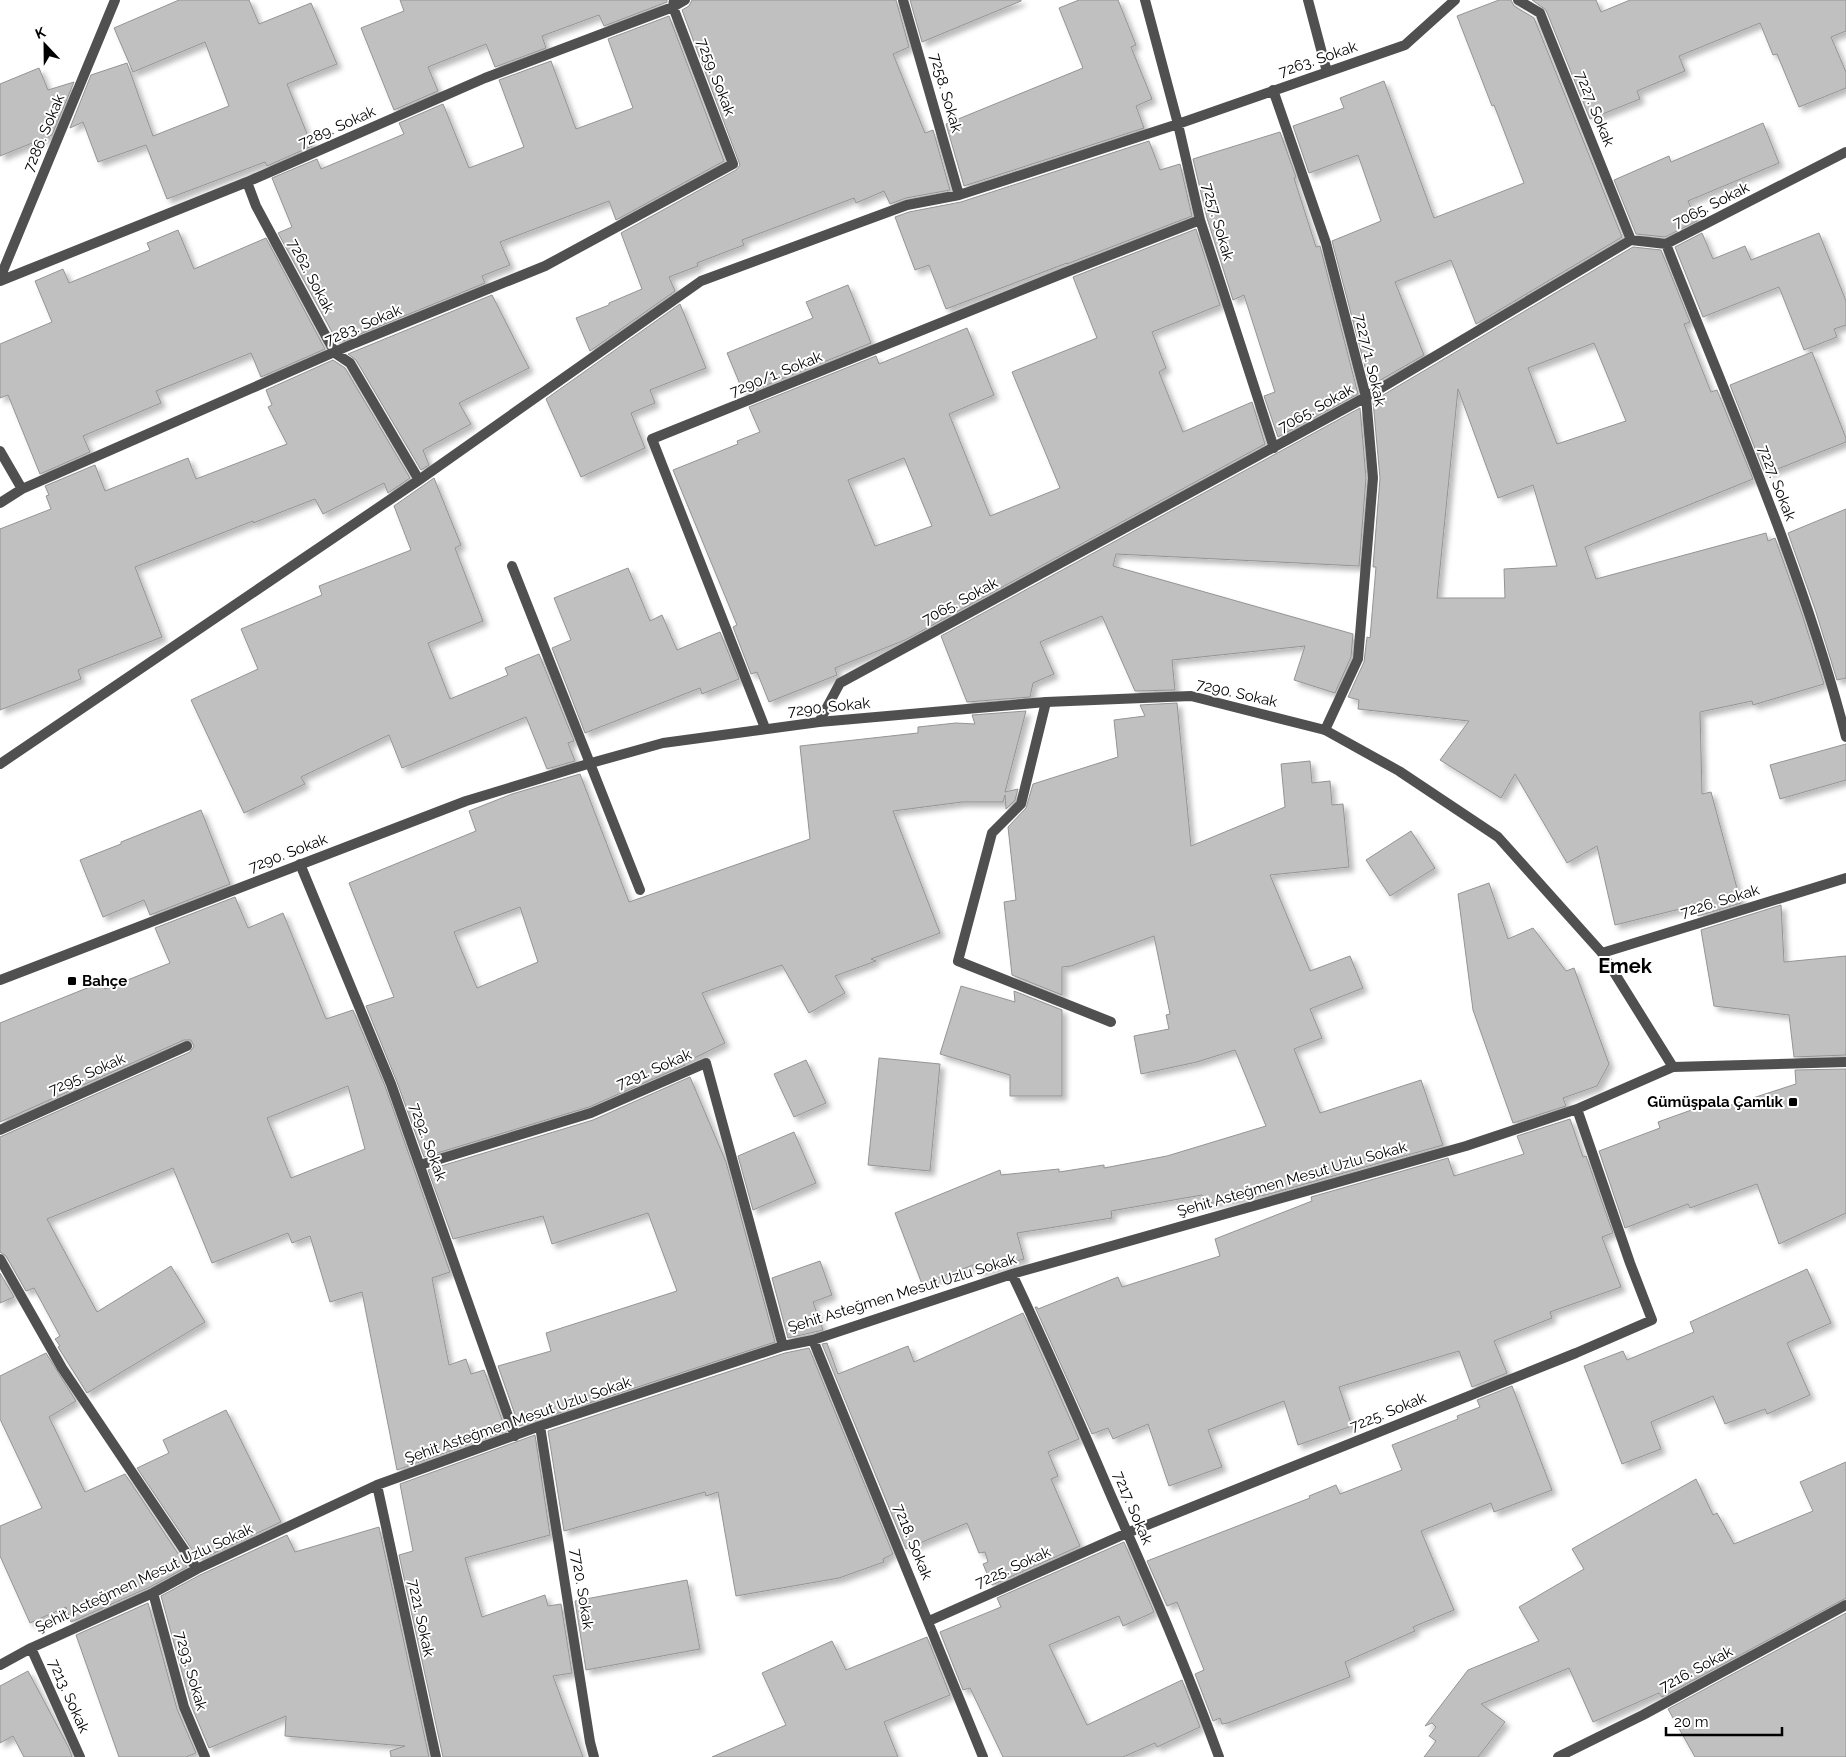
<svg xmlns="http://www.w3.org/2000/svg" width="1846" height="1757" viewBox="0 0 1846 1757" font-family="Raleway,sans-serif">
<style>
.building{fill:#c0c0c0;stroke:#949494;fill-rule:evenodd;filter:url(#shadow)}
.lines{fill:none;stroke-linecap:round;stroke-linejoin:round}
.minor{stroke:#505050;stroke-width:10}
.tertiary{stroke:#505050;stroke-width:10}
.poi-dot{fill:#000;stroke:#fff;stroke-width:2}
.labels{text-anchor:middle;stroke-width:4;stroke-linejoin:round;paint-order:stroke}
.street-label{font-size:15px;fill:#000;stroke:#fff}
.poi-label{font-size:15px;font-weight:bold;fill:#000;stroke:#fff;text-anchor:start}
.district-label{font-size:20px;font-weight:bold;fill:#000;stroke:#fff}
</style>
<defs>
<filter id="shadow"><feDropShadow dx="4.5" dy="4.5" stdDeviation="2.5" flood-color="#0004"/></filter>
</defs>
<rect width="100%" height="100%" fill="#fff"/>
<!-- building -->
<path class="building" d="M179,0H249L259,24L311,3L337,64L287,84L312,146L267,166L265,162L167,199L146,145L98,162L83,122L70,128L91,75L127,63L153,136L229,106L205,42L133,72L114,28Z
M400,0H667V2L604,26L599,15L542,36L546,48L495,67L486,44L428,67L438,91L394,110L361,28L404,11Z
M692,0H896L909,47L893,54L925,133L933,130L950,190L906,198L890,204L884,191L856,203L854,198L742,240L744,245L697,263L698,266L669,277L675,291L590,351L576,318L609,305V303L642,289L621,233L736,170L740,165L682,10L689,6Z
M910,0H1021V1L922,42Z
M1079,0H1118L1136,45L1131,47L1152,99L1136,106L1144,128L964,186L946,124L1083,68L1059,8Z
M1499,0H1511L1514,6L1534,18L1622,237L1476,324L1451,260L1395,282L1424,355L1370,386L1332,241L1381,221L1358,155L1309,173L1293,126L1344,108L1340,98L1384,81L1434,218L1524,183L1494,105L1492,106L1457,16Z
M1532,0H1596L1601,12L1630,0H1846V31L1831,37L1846,72V88L1799,107L1777,54L1773,55L1760,23L1679,56L1685,71L1637,91L1640,99L1590,119L1546,10Z
M669,16L724,161L616,220L609,201L500,242L510,265L482,276L485,283L338,343L278,233L292,227L272,178L317,159L321,169L404,134L399,123L443,104L469,168L524,147L499,80L551,61L576,129L633,108L608,39Z
M39,68L48,90L74,82L52,135L0,156V84Z
M1763,123L1779,163L1688,201L1697,221L1665,237L1636,234L1614,180L1669,156L1671,162Z
M1280,132L1296,177L1294,178L1316,247L1320,246L1358,394L1278,437L1264,396L1275,392L1244,295L1233,300L1207,218L1193,159Z
M1149,141L1160,170L1180,164L1192,216L1067,264V263L946,309L929,265L915,270L895,217L909,212L961,202Z
M1196,229L1220,305L1152,332L1166,368L1159,372L1183,432L1252,402L1265,444L905,640L835,668L837,675L769,702L757,672L751,674L733,627L737,625L673,470L738,444L737,441L760,432L749,407L876,356L879,364L967,328L994,395L949,414L990,516L1060,488L1012,372L1097,338L1073,277ZM904,458L932,526L875,546L848,480Z
M178,230L194,269L266,238L325,349L261,377L251,353L156,391L161,403L83,436L90,452L40,474L8,395L0,398V344L52,322L35,281L63,269L69,283L150,250L147,243Z
M1702,233L1713,259L1745,246L1751,260L1819,233L1846,301V325L1834,329L1837,337L1804,350L1779,287L1703,317L1675,247Z
M1633,247L1661,250L1690,322L1684,324L1711,392L1717,390L1753,479L1585,547L1596,579L1766,533L1768,541L1775,538L1802,614L1824,684L1753,705L1752,701L1700,712L1702,794L1711,792L1741,903L1698,916L1696,905L1615,925L1597,846L1567,863L1515,774L1501,798L1440,760L1469,721L1358,709L1359,700L1348,697L1364,662L1367,637L1370,638L1376,567H1373L1380,478L1373,401ZM1594,343L1626,421L1557,444L1528,368ZM1458,389L1498,498L1533,485L1557,566L1504,569L1505,598H1437Z
M848,285L871,343L744,394L727,353L813,318L806,302Z
M492,295L529,368L459,403L471,424L423,450L429,465L421,470L356,360L348,354Z
M680,304L706,368L650,390L655,403L631,413L645,448L581,477L546,399Z
M1812,352L1846,438V442L1765,474L1730,385Z
M333,360L345,368L410,478L388,493L384,483L323,514L315,499L253,523V521L135,567L162,637L78,670L81,679L0,710V529L51,509L46,496L49,495L45,486L95,465L105,491L188,458L196,479L287,444L268,407L272,405L266,390Z
M1360,408L1366,478L1359,566L1116,554L1113,566L1353,634L1351,657L1335,693L1294,680L1305,646L1172,660L1175,690L1135,691L1102,616L1040,642L1054,674L1033,683L1030,697L967,702L941,636Z
M434,478L461,545L455,548L483,621L428,643L450,699L508,675L505,668L539,654L574,741L568,743L575,761L547,769L526,717L402,768L389,735L301,777L305,784L244,813L191,700L258,669L241,629L322,595L319,586L411,550L394,506Z
M1846,509V678L1837,680L1815,609L1788,533Z
M628,568L650,621L662,615L677,650L720,632L739,679L702,694L700,688L585,733L552,648L571,640L554,598Z
M1177,703L1191,846L1285,807L1281,764L1310,761L1312,783L1330,781L1332,805L1343,804L1349,867L1270,875L1310,971L1350,956L1363,988L1310,1009L1322,1038L1294,1049L1320,1113L1421,1080L1443,1145L1266,1195L1205,1204L1202,1195L1111,1211L1112,1218L1017,1233L1024,1259L978,1272L976,1264L922,1284L895,1213L1000,1170L1001,1175L1059,1169V1172L1104,1165V1168L1167,1156L1266,1126L1235,1050L1197,1062L1141,1074L1134,1036L1169,1029L1166,1015L1170,1014L1154,936L1071,966L1062,967V995L1012,975L1004,902L1016,900L1008,827L1026,808L1033,784L1118,757L1114,720L1145,716L1140,705Z
M1026,711L1005,792L1018,789L1015,800L1006,809L1005,795L1003,802H962L893,811L940,933L871,959L876,961L835,976L845,993L809,1013L782,965L702,993L725,1043L684,1063L685,1065L589,1107L424,1157L397,1082L366,1006L394,997L349,883L476,831L469,811L512,794L580,774L629,902L810,839L800,746L918,733V727L956,723L975,724L972,715ZM520,907L538,962L477,988L454,932Z
M1846,744V780L1780,799L1770,765Z
M201,810L230,884L150,915L144,900L103,917L80,860L121,844V842Z
M1411,831L1435,868L1390,896L1366,860Z
M1489,883L1508,939L1533,928L1566,971L1574,968L1609,1064L1597,1086L1563,1098L1566,1106L1513,1123L1473,1010L1458,894Z
M235,897L248,928L283,913L326,1019L353,1010L385,1086L450,1272L432,1278L449,1365L466,1359L471,1374L484,1370L506,1431L397,1470L362,1292L330,1302L310,1236L292,1243L288,1233L212,1263L173,1168L47,1219L97,1312L171,1266L205,1322L87,1393L58,1347L60,1346L55,1339L60,1336L34,1288L26,1291L6,1256L0,1252V1137L190,1052L194,1046L191,1040H184L0,1122V1023L102,982L105,989L170,963L155,928ZM348,1086L365,1149L291,1178L267,1118Z
M1781,905L1784,962L1846,956V1055L1794,1057L1789,1015L1714,1006L1701,930Z
M961,986L1015,1002L1014,991L1062,1010V1096H1010V1075L940,1054Z
M879,1058L940,1064L930,1171L868,1165Z
M806,1060L826,1103L794,1117L774,1074Z
M1846,1069V1213L1779,1244L1757,1184L1690,1208L1688,1204L1625,1228L1599,1151L1660,1128L1658,1122L1722,1099L1725,1107L1796,1084L1795,1070Z
M690,1077L726,1162L775,1342L519,1426L498,1366L551,1351L546,1333L677,1291L648,1213L552,1244L543,1216L453,1239L428,1170L593,1120Z
M1570,1119L1583,1157L1586,1156L1613,1233L1602,1237L1621,1287L1550,1312L1552,1318L1494,1341L1507,1373L1472,1387L1459,1351L1339,1387L1352,1426L1298,1445L1284,1401L1208,1430L1222,1467L1169,1486L1148,1424L1113,1439L1108,1428L1092,1434L1035,1307H1037L1038,1309L1118,1277L1122,1287L1220,1256L1215,1239L1312,1201L1311,1197L1448,1158L1454,1176L1524,1154L1517,1136Z
M794,1132L816,1183L753,1210L738,1156Z
M820,1261L832,1295L813,1302L823,1330L788,1338L772,1278Z
M1807,1269L1831,1323L1787,1343L1810,1395L1767,1414L1765,1409L1725,1424L1713,1396L1651,1422L1661,1449L1622,1464L1584,1366L1623,1351L1627,1360L1694,1332L1690,1322Z
M0,1273L14,1297L0,1303Z
M1023,1313L1079,1439L1048,1452L1058,1476L1051,1479L1080,1546L992,1585L983,1564L988,1562L985,1552L979,1553L967,1523L906,1549L822,1344L827,1343L838,1374L908,1346L914,1362Z
M809,1348L893,1554L883,1559L884,1562L839,1578L736,1596L718,1492L706,1496L705,1492L564,1531L548,1431L785,1353Z
M46,1353L76,1401L49,1417L85,1492L125,1474L187,1567L150,1587L71,1622L66,1607L30,1623L0,1556V1526L42,1508L0,1419V1376Z
M1512,1386L1552,1490L1494,1512L1491,1503L1421,1531L1454,1610L1413,1627L1415,1631L1345,1662L1350,1677L1228,1723L1222,1724L1220,1718L1213,1721L1195,1674L1204,1670L1177,1602L1167,1606L1147,1561L1310,1498L1309,1496L1336,1485L1340,1494L1402,1470L1392,1445L1458,1419L1457,1416L1480,1407L1477,1400Z
M226,1410L281,1522L199,1560L137,1468L169,1453L163,1440Z
M535,1435L550,1535L465,1558L482,1617L545,1595L548,1606L561,1604L572,1673L553,1676L583,1757H443L399,1555L413,1551L400,1484Z
M1846,1462V1598L1662,1697L1659,1693L1593,1722L1569,1668L1481,1704L1505,1722L1478,1757H1424L1436,1741L1429,1736L1436,1727L1432,1723L1425,1726L1468,1670L1539,1641L1519,1607L1584,1569L1572,1549L1696,1479L1713,1515L1717,1513L1734,1544L1813,1511L1800,1482Z
M379,1527L429,1757H391L390,1751L405,1746L285,1736L286,1716L209,1748L191,1705L161,1596L200,1575L287,1535L295,1552Z
M1124,1542L1154,1612L1123,1626L1119,1616L1049,1645L1087,1725L1182,1680L1200,1727L1157,1747L1155,1743L1123,1757H1003L970,1688L963,1690L940,1632L1001,1607L997,1598Z
M687,1580L700,1649L586,1670L575,1601Z
M148,1603L177,1709L196,1753L186,1757H119L76,1635Z
M1846,1613V1757H1695L1668,1709Z
M927,1637L950,1695L884,1722L898,1757H712L786,1725L762,1673L832,1641L846,1670Z
M28,1671L69,1748L72,1757H24L13,1736L0,1743V1686Z"/>
<g class="lines">
<!-- minor -->
<path class="minor" d="M903,0L959,195
M1145,0L1178,124L1200,220L1274,448
M1308,0L1327,72
M1518,0L1540,13L1631,240
M1273,90L1326,243L1366,397L1373,478L1358,659L1325,730
M247,182L256,206L335,353L350,363L419,480
M1666,244C1730,407 1802,568 1846,737
M0,278L115,0
M0,281L247,182L485,78L673,7L685,0
M0,451L22,489
M0,503L22,489L355,343L545,266L733,164L673,7L674,0
M512,566L640,890
M1046,702L1021,804L992,833L958,961L1111,1022
M819,722L840,683L1366,397L1631,240L1666,244L1846,152
M765,728L652,439L1064,273L1200,220
M0,764L419,480L701,281L907,205L959,195L1009,179L1178,124L1405,45L1455,0
M300,864L391,1084L515,1436
M1602,953L1846,878
M0,1130L187,1046
M420,1165L591,1113L706,1063L783,1346
M0,1259L62,1368L197,1569
M1012,1274C1047,1348 1080,1423 1112,1498C1150,1584 1187,1669 1219,1757
M813,1340L983,1757
M540,1426L590,1742L594,1757
M377,1485L436,1757
M153,1593L184,1707L205,1757
M929,1621L1127,1533L1576,1353L1652,1320L1630,1263L1577,1109
M31,1648L80,1757
M0,1665L31,1648L153,1593L197,1569L377,1485L540,1426L783,1346L813,1340L1012,1274L1466,1146L1577,1109L1673,1067L1846,1062
M1558,1757L1643,1715L1846,1605"/>
<!-- tertiary -->
<path class="tertiary" d="M0,980L466,801L591,763L663,743L819,722L1046,702L1191,696L1325,730L1399,771L1498,837L1602,953L1673,1067"/>
</g>
<!-- markers -->
<g class="poi-dot">
<rect x="67" y="976" width="10" height="10" rx="2.5"/>
<rect x="1788" y="1097" width="10" height="10" rx="2.5"/>
</g>
<g class="labels">
<!-- street labels -->
<g class="street-label">
<text transform="translate(1318 59) rotate(-19)" y="5">7263. Sokak</text>
<text transform="translate(716 77) rotate(69)" y="5">7259. Sokak</text>
<text transform="translate(946 93) rotate(74)" y="5">7258. Sokak</text>
<text transform="translate(1595 109) rotate(68)" y="5">7227. Sokak</text>
<text transform="translate(337 127) rotate(-24)" y="5">7289. Sokak</text>
<text transform="translate(44 133) rotate(-67)" y="5">7286. Sokak</text>
<text transform="translate(1711 205) rotate(-27)" y="5">7065. Sokak</text>
<text transform="translate(1218 222) rotate(74)" y="5">7257. Sokak</text>
<text transform="translate(311 276) rotate(62)" y="5">7262. Sokak</text>
<text transform="translate(363 325) rotate(-23)" y="5">7283. Sokak</text>
<text transform="translate(1370 360) rotate(77)" y="5">7227/1. Sokak</text>
<text transform="translate(776 374) rotate(-22)" y="5">7290/1. Sokak</text>
<text transform="translate(1316 408) rotate(-29)" y="5">7065. Sokak</text>
<text transform="translate(1777 483) rotate(69)" y="5">7227. Sokak</text>
<text transform="translate(960 601) rotate(-28)" y="5">7065. Sokak</text>
<text transform="translate(1237 693) rotate(13)" y="5">7290. Sokak</text>
<text transform="translate(829 707) rotate(-6)" y="5">7290. Sokak</text>
<text transform="translate(288 853) rotate(-21)" y="5">7290. Sokak</text>
<text transform="translate(1720 901) rotate(-17)" y="5">7226. Sokak</text>
<text transform="translate(654 1069) rotate(-23)" y="5">7291. Sokak</text>
<text transform="translate(87 1074) rotate(-24)" y="5">7295. Sokak</text>
<text transform="translate(428 1142) rotate(70)" y="5">7292. Sokak</text>
<text transform="translate(1292 1179) rotate(-16)" y="5">Şehit Asteğmen Mesut Uzlu Sokak</text>
<text transform="translate(902 1293) rotate(-17)" y="5">Şehit Asteğmen Mesut Uzlu Sokak</text>
<text transform="translate(1388 1412) rotate(-22)" y="5">7225. Sokak</text>
<text transform="translate(518 1420) rotate(-19)" y="5">Şehit Asteğmen Mesut Uzlu Sokak</text>
<text transform="translate(1133 1508) rotate(67)" y="5">7217. Sokak</text>
<text transform="translate(913 1542) rotate(68)" y="5">7218. Sokak</text>
<text transform="translate(1013 1567) rotate(-24)" y="5">7225. Sokak</text>
<text transform="translate(144 1578) rotate(-25)" y="5">Şehit Asteğmen Mesut Uzlu Sokak</text>
<text transform="translate(582 1589) rotate(81)" y="5">7720. Sokak</text>
<text transform="translate(421 1618) rotate(78)" y="5">7221. Sokak</text>
<text transform="translate(1696 1669) rotate(-28)" y="5">7216. Sokak</text>
<text transform="translate(191 1671) rotate(74)" y="5">7293. Sokak</text>
<text transform="translate(69 1696) rotate(66)" y="5">7213. Sokak</text>
</g>
<!-- poi labels -->
<g class="poi-label">
<text x="82" y="986">Bahçe</text>
<text x="1783" y="1107" text-anchor="end">Gümüşpala Çamlık</text>
</g>
<!-- district labels -->
<g class="district-label">
<text x="1625" y="973">Emek</text>
</g>
</g>
<!-- north arrow -->
<g transform="translate(45 45) rotate(338)" stroke="#ffffff" stroke-width="4" paint-order="stroke">
<path d="M0-4L9 19L0 12L-9 19Z" fill="#000000"/>
<text y="-8" font-size="14" font-weight="bold" text-anchor="middle" fill="#000000">K</text>
</g>
<!-- scale -->
<path d="M1666 1727v8h116v-8" fill="none" stroke="#000000" stroke-width="2.5"/>
<text x="1674" y="1727" font-size="15" fill="#000000" stroke="#ffffff" stroke-width="4" paint-order="stroke">20 m</text>
</svg>
